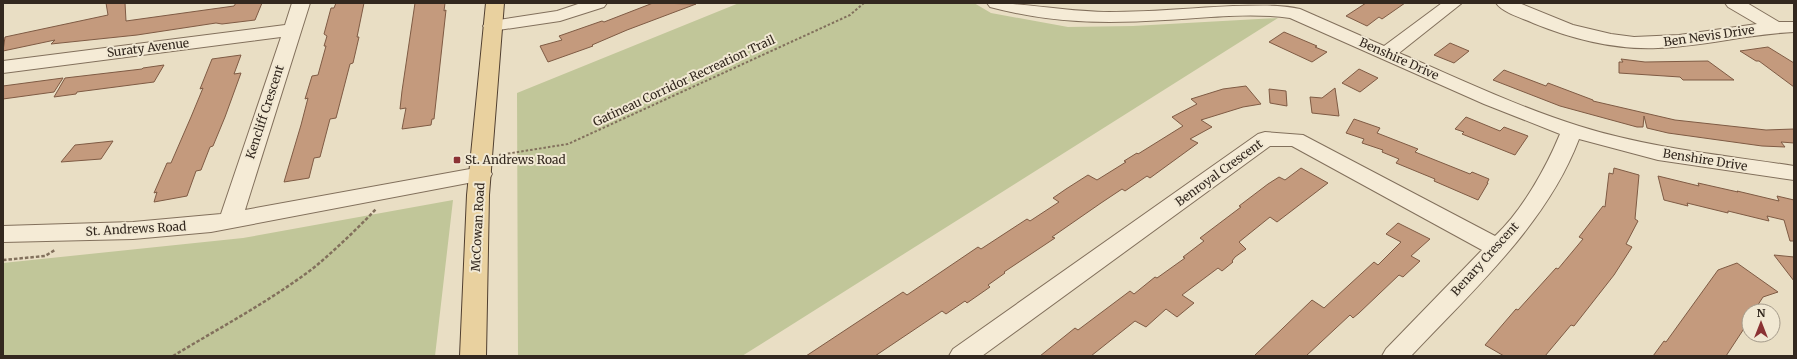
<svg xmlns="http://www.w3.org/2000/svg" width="1797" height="359" viewBox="0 0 1797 359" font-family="Merriweather,serif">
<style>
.green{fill:#c1c699}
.building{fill:#c49a7d;stroke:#7f5b44}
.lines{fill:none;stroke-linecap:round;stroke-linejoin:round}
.minor-casing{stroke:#82705c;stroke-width:2}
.major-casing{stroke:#503f30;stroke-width:2}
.path-far1{stroke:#82705c;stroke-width:2;stroke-dasharray:2.5 2;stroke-linecap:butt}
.path{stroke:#82705c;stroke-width:2.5;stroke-dasharray:3.5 2;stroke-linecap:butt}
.minor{fill:#f5ebd6;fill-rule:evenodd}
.major{fill:#e9d19f;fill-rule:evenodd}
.poi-dot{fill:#8b3234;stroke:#f1e8d3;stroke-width:1.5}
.labels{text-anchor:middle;stroke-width:4;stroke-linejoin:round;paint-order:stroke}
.street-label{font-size:12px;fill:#33281f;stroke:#f1e8d3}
.poi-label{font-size:12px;fill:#33281f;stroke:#f1e8d3;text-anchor:start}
</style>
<rect width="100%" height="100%" fill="#e9dec4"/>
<!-- green -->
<path class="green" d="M739,3H974L991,13L1068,27L1133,26L1278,18L742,356H518L517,93Z
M453,200L435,356H3V263L243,238Z"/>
<!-- building -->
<path class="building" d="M106,3H125L126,21L234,6L236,3H262L255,20L222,24L216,23L137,35L51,44L55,40L3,51L5,37L108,15Z
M336,3H364L357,37H359L353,63L350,64L336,118L330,119L320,157L314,158L309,178L284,182L301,125L308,98L305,99L312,76L318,75L326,46H324L327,36L324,34L331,8H334Z
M415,3H445L444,11L446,10L434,119H432L431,125L402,129L406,108L400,109L402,91Z
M653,3L696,4L627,30L592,45L593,46L548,62L540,46L562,40L559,36L602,21L604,22Z
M1366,3H1405L1382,19L1379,17L1367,26L1346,16Z
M1284,32L1317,46L1315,47L1327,52L1312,62L1269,42Z
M1450,43L1469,51L1454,63L1434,55Z
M1768,47L1794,63V87L1759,61H1756L1740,51Z
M241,55L234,74L241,73L225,117L213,146L210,147L201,170L196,171L187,196L154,202L157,192L154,193L167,163H171L191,117L203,88L200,89L212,59Z
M1621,59L1645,62L1708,61L1734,80H1683L1680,77L1619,73V62H1623Z
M164,65L154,82L77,92L76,94L54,97L65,78L142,69L143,68Z
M1359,69L1378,78L1360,92L1342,83Z
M1504,70L1546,86L1548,83L1593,100V101L1675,120L1766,130L1794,129V143L1781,142L1785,147L1762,146L1668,133L1647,128L1644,116L1643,127H1637L1560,106L1493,80Z
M63,78L54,92L3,99V86Z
M1246,86L1261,104L1243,107L1201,120L1212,127L1190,139L1198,143L1150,178L1147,176L1125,191L1122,189L1101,203L1052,237L1055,238L1004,272L1005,273L988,285L990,287L967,303L965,301L946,314L942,311L875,356H806L903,292L907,295L978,247L981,249L1027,219L1030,221L1059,202L1053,198L1066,189L1088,175L1097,180L1126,162L1124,161L1137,153L1138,154L1183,126L1172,117L1197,104L1191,99L1223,89Z
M1335,88L1339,116L1312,113L1310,97L1322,98Z
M1269,89L1286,91L1287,106L1270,103Z
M1466,117L1500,131L1504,127L1528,136L1515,155L1462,134L1464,132L1455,129Z
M1354,119L1380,128L1377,133L1418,149L1415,152L1470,174L1472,172L1489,179L1487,183H1488L1478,200L1434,181L1435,179L1396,163L1399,159L1382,152L1383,150L1362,143L1364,139L1346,133Z
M113,141L101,159L61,162L75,145Z
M1301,168L1328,183L1277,222L1270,217L1239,242L1246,249L1235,257L1232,261L1233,262L1222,271L1218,268L1182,295L1194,303L1177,317L1166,309L1146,327L1135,321L1091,356H1040L1075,328L1078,330L1130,291L1134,294L1155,277L1157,278L1185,258L1183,257L1204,241L1200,238L1241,207L1239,206L1268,184L1279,177L1285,180Z
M1614,168L1639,175L1635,219L1638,221L1626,244L1632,247L1614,275L1574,326L1571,325L1545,356H1504L1485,345L1516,309L1518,310L1556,268L1558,269L1583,239L1579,237L1603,206L1605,207L1609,173L1613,174Z
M1658,176L1699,186L1698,183L1738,192L1737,191L1779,201L1777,196L1794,200V241H1790L1784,220L1767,216L1769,221L1728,211V213L1687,203L1688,206L1664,200Z
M1398,223L1430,239L1411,256L1420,261L1403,277L1399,275L1359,313L1353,318L1350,315L1306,356H1254L1312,300L1324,308L1374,262L1378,265L1401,242L1386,234Z
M1774,255L1794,257V281Z
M1737,263L1778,292L1763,297L1754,311H1749V321L1726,356H1653L1664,341L1666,342L1718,270Z"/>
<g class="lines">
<defs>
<path id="minor" d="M292,3H310L245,210L481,167L489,169L492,174L489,179L211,232L133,239L3,242V226L133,222L221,214L281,37L3,73V61L285,25Z
M581,3H607L604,7L560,21L492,31L486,30L483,26L486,22L492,21L557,11Z
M987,3C1028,3 1068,12 1109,12C1150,12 1192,8 1233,6C1256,6 1278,4 1300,9L1384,46L1442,3H1462L1399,53C1458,78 1518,107 1579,126C1649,148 1722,155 1794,166V180L1658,160L1579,139C1547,224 1472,291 1411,356H1382L1386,349L1482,250L1292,146H1270L982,356H949L953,349L1258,134L1265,132L1303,135L1495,236C1522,211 1546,168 1560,134L1484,104L1290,18C1249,12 1206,18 1165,20C1102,24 1051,23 990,7Z
M1496,3H1519L1573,25L1611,34L1634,37L1679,35L1757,24L1728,7L1725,3H1747L1779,22H1794V32C1749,34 1704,46 1658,48C1617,50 1572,39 1533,23C1522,18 1503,13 1496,3Z"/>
<path id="major" d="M486,3H504L489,195L486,356H460L467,195Z"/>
</defs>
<!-- minor casing -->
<use href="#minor" class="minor-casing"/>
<!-- major casing -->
<use href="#major" class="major-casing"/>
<!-- path-far1 -->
<path class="path-far1" d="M499,155L568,144L850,15L864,3"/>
<!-- path -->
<path class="path" d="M3,260L45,256L55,250
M173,356C221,327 272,300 316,266C337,248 357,229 376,209"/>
<!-- minor -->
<use href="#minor" class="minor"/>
<!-- major -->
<use href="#major" class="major"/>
</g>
<!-- markers -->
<rect class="poi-dot" x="453" y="156" width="8" height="8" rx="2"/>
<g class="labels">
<!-- street labels -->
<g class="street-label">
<text transform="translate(1709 36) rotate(-8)" y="4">Ben Nevis Drive</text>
<text transform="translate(148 48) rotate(-7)" y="4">Suraty Avenue</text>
<text transform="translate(1399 59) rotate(24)" y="4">Benshire Drive</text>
<text transform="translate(684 81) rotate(-25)" y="4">Gatineau Corridor Recreation Trail</text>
<text transform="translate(265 112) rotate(-72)" y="4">Kencliff Crescent</text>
<text transform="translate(1705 160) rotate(9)" y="4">Benshire Drive</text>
<text transform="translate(1219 173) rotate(-36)" y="4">Benroyal Crescent</text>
<text transform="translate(478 227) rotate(-87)" y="4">McCowan Road</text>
<text transform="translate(136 229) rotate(-3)" y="4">St. Andrews Road</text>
<text transform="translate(1485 259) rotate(-48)" y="4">Benary Crescent</text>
</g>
<!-- poi labels -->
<g class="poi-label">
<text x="465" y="164">St. Andrews Road</text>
</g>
</g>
<!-- border -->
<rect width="1797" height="359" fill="none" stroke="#33281f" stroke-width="8"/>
<!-- north arrow -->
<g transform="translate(1761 323)"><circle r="19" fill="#f1e8d3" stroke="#a59b8b"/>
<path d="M0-3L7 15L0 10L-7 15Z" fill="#8b3234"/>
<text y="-6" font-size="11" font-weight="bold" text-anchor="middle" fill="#33281f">N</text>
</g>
</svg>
